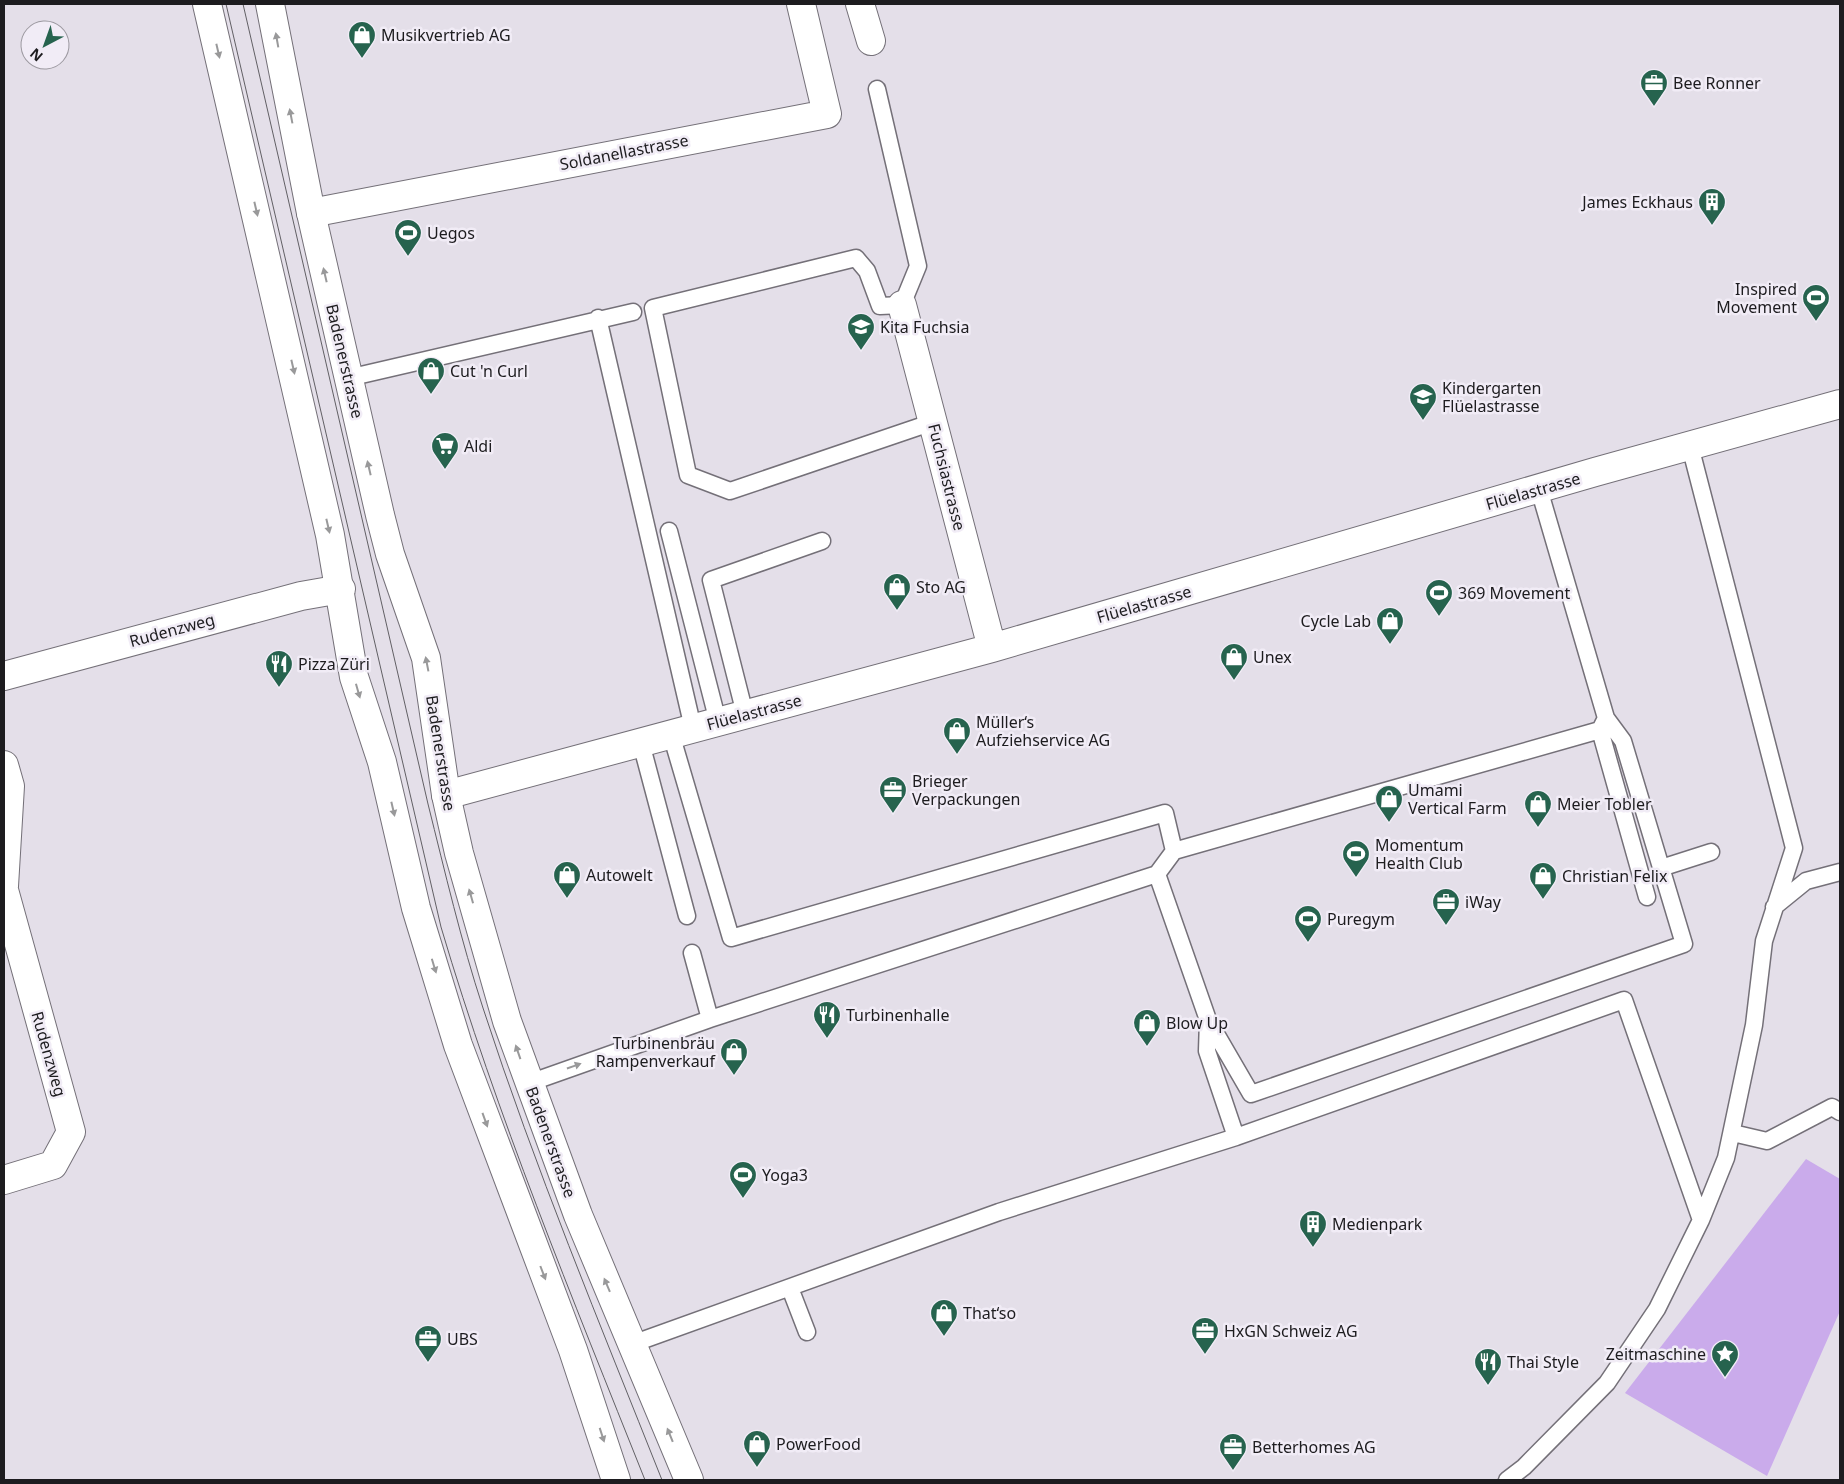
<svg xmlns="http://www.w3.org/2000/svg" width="1844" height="1484" viewBox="0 0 1844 1484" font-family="'Noto Sans',sans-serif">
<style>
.green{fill:#caabeb}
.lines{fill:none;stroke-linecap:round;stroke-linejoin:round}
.lane-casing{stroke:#747078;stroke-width:19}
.street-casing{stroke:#747078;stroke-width:30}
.secondary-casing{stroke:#747078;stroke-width:30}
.lane{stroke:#fff;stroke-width:16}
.street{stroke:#fff;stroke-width:28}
.secondary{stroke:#fff;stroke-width:28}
.tram{stroke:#615f64;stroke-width:1}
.oneway{fill:#99999a}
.labels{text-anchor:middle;stroke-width:5;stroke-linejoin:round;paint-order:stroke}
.poi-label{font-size:16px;fill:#1d1c1f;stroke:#f1ecf6;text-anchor:start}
.street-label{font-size:16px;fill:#1d1c1f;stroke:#f1ecf6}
</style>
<rect width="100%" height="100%" fill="#e4dfe9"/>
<!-- green -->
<path class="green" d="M1806,1159L1840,1179V1311L1767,1476L1625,1393Z"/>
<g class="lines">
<defs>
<path id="lane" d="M877,89L918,266L902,305L880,306L867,271L856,258L653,308L688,475L730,491L933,422
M598,318L693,728
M348,378L633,312
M669,531L718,722
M745,714L711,580L822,541
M1600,730L1647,897
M671,734L731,938L1165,813L1174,851
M641,743L687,916
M1661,868L1711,852
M1157,874L1208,1020L1207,1051L1236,1137
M1774,907L1806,881L1840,872
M692,953L710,1019
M1208,1020L1251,1094L1684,944L1623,741L1606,718
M529,1083L710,1019L1157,874L1174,851L1600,730L1606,718L1539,489
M1732,1130L1737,1134L1767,1141L1832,1107L1840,1112
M790,1288L807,1332
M632,1344L999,1212L1236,1137L1624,1000L1701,1220
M1507,1480L1524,1467L1607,1383L1657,1309L1701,1220L1726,1158L1754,1025L1764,941L1794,848L1690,446"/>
<path id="street" d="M860,4L871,41
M311,213L827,114L801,4
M902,305L992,648
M4,676L301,596L341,589
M4,765L10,786L4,886
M446,795L992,648L1595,472L1840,404
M4,890L71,1132L53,1165L4,1180"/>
<path id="secondary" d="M207,4L330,535L354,677L382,762L416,908L458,1045L573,1350L616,1480
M270,4L311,213L380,515L390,554L426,658L446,795L459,853L507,1021L578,1215L689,1480"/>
</defs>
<!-- lane casing -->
<use href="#lane" class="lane-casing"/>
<!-- street casing -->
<use href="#street" class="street-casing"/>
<!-- secondary casing -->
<use href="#secondary" class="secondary-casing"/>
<!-- lane -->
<use href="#lane" class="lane"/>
<!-- street -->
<use href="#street" class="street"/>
<!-- secondary -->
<use href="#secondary" class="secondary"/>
<!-- tram -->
<path class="tram" d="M226,4L441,927C497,1116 572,1297 645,1480
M243,4L428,804C445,872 461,941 483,1008C535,1168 600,1324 662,1480"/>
</g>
<!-- one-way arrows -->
<defs><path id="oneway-solid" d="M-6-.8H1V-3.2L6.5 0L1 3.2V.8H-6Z" transform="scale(1.25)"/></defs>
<g class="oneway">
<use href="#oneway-solid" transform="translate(277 40) rotate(-100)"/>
<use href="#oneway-solid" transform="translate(218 51) rotate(77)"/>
<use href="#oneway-solid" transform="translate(291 116) rotate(-101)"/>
<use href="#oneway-solid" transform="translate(256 209) rotate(77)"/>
<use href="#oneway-solid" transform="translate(325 275) rotate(-103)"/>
<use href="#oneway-solid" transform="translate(293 367) rotate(77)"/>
<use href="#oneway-solid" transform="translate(369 468) rotate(-103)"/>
<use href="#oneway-solid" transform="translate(328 526) rotate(77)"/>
<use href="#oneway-solid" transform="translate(427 664) rotate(-101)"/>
<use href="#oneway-solid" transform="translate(358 691) rotate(74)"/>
<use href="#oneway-solid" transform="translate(393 809) rotate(77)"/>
<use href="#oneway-solid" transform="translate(471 896) rotate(-106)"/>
<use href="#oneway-solid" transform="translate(434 966) rotate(73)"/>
<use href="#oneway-solid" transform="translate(518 1052) rotate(-109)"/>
<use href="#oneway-solid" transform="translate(574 1066) rotate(-19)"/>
<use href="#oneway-solid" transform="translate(485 1120) rotate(70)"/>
<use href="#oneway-solid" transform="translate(543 1273) rotate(69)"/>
<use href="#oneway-solid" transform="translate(607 1285) rotate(-113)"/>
<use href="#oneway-solid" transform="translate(602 1435) rotate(72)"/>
<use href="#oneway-solid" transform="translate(670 1435) rotate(-112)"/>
</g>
<!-- icons -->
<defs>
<symbol id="shop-pin" viewBox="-11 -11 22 30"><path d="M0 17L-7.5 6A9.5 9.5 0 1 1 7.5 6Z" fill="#26634e" stroke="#f1ecf6"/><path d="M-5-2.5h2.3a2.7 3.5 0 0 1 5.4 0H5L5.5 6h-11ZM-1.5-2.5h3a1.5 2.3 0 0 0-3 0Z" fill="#fff"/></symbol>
<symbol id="office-pin" viewBox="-11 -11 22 30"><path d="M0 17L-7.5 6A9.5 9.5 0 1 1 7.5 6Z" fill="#26634e" stroke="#f1ecf6"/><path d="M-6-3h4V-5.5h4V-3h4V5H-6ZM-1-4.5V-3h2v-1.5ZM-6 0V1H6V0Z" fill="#fff"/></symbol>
<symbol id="building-pin" viewBox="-11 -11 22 30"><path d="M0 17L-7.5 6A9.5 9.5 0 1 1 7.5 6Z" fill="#26634e" stroke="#f1ecf6"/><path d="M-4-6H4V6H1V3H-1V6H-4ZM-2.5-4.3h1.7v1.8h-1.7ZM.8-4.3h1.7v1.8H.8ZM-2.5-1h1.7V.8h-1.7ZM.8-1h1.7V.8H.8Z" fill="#fff"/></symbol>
<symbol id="stadium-pin" viewBox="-11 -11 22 30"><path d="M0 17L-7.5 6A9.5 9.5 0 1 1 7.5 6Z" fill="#26634e" stroke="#f1ecf6"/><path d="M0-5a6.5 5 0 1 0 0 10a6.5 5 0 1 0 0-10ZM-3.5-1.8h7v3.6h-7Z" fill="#fff"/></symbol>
<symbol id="school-pin" viewBox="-11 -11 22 30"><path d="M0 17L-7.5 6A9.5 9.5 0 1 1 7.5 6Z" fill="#26634e" stroke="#f1ecf6"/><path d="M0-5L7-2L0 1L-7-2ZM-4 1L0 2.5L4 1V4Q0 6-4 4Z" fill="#fff"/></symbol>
<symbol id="supermarket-pin" viewBox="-11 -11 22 30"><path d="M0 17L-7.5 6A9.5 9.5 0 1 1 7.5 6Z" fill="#26634e" stroke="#f1ecf6"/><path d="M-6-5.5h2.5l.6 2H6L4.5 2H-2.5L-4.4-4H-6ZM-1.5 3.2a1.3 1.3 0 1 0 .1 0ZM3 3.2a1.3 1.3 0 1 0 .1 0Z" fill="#fff"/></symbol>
<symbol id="restaurant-pin" viewBox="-11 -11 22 30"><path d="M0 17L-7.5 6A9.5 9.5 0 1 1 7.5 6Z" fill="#26634e" stroke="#f1ecf6"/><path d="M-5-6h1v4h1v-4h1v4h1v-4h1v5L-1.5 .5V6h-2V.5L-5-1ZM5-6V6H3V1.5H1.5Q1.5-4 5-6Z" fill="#fff"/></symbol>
<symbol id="sight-pin" viewBox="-11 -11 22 30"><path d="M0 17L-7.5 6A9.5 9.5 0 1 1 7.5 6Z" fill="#26634e" stroke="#f1ecf6"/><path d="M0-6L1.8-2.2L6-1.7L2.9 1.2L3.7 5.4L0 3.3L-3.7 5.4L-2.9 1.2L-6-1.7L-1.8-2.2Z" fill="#fff"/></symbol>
</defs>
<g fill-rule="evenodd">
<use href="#shop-pin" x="346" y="19" width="32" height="43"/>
<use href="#office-pin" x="1638" y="67" width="32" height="43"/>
<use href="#building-pin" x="1696" y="186" width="32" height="43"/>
<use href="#stadium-pin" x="392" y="217" width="32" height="43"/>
<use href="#stadium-pin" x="1800" y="282" width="32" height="43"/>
<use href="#school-pin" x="845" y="311" width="32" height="43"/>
<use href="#shop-pin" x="415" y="355" width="32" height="43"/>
<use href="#school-pin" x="1407" y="381" width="32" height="43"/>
<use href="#supermarket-pin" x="429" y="430" width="32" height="43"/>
<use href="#shop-pin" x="881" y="571" width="32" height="43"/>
<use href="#stadium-pin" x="1423" y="577" width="32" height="43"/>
<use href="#shop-pin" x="1374" y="605" width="32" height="43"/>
<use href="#shop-pin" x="1218" y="641" width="32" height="43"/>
<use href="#restaurant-pin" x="263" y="648" width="32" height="43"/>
<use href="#shop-pin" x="941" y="715" width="32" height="43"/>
<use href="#office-pin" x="877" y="774" width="32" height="43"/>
<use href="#shop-pin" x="1373" y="783" width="32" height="43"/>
<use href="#shop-pin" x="1522" y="788" width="32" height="43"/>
<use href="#stadium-pin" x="1340" y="838" width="32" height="43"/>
<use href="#shop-pin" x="551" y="859" width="32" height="43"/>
<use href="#shop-pin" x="1527" y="860" width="32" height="43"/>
<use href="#office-pin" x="1430" y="886" width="32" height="43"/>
<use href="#stadium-pin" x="1292" y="903" width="32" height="43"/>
<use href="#restaurant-pin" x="811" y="999" width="32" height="43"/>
<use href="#shop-pin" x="1131" y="1007" width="32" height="43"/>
<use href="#shop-pin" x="718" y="1036" width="32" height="43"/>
<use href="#stadium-pin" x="727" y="1159" width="32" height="43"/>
<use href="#building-pin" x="1297" y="1208" width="32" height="43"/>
<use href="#shop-pin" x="928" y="1297" width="32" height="43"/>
<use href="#office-pin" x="1189" y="1315" width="32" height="43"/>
<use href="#office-pin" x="412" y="1323" width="32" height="43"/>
<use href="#sight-pin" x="1709" y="1338" width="32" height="43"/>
<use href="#restaurant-pin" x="1472" y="1346" width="32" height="43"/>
<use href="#shop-pin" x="741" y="1428" width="32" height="43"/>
<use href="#office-pin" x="1217" y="1431" width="32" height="43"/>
</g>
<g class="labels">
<!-- poi labels -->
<g class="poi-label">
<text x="381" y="41">Musikvertrieb AG</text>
<text x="1673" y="89">Bee Ronner</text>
<text x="1693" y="208" text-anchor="end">James Eckhaus</text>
<text x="427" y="239">Uegos</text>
<text x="1797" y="295" text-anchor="end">Inspired<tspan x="1797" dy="18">Movement</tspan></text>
<text x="880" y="333">Kita Fuchsia</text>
<text x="450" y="377">Cut 'n Curl</text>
<text x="1442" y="394">Kindergarten<tspan x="1442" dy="18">Flüelastrasse</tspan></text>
<text x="464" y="452">Aldi</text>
<text x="916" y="593">Sto AG</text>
<text x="1458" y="599">369 Movement</text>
<text x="1371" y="627" text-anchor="end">Cycle Lab</text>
<text x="1253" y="663">Unex</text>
<text x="298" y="670">Pizza Züri</text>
<text x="976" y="728">Müller‘s<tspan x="976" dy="18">Aufziehservice AG</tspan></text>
<text x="912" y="787">Brieger<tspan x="912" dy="18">Verpackungen</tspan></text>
<text x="1408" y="796">Umami<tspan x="1408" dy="18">Vertical Farm</tspan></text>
<text x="1557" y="810">Meier Tobler</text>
<text x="1375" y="851">Momentum<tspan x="1375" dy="18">Health Club</tspan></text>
<text x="586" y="881">Autowelt</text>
<text x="1562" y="882">Christian Felix</text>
<text x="1465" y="908">iWay</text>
<text x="1327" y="925">Puregym</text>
<text x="846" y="1021">Turbinenhalle</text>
<text x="1166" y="1029">Blow Up</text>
<text x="715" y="1049" text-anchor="end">Turbinenbräu<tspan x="715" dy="18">Rampenverkauf</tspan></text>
<text x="762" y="1181">Yoga3</text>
<text x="1332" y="1230">Medienpark</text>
<text x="963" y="1319">That‘so</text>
<text x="1224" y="1337">HxGN Schweiz AG</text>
<text x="447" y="1345">UBS</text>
<text x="1706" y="1360" text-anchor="end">Zeitmaschine</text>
<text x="1507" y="1368">Thai Style</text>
<text x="776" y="1450">PowerFood</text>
<text x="1252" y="1453">Betterhomes AG</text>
</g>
<!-- street labels -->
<g class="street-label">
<text transform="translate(624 152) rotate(-11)" y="6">Soldanellastrasse</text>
<text transform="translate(345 361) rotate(77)" y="6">Badenerstrasse</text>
<text transform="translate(947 477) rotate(76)" y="6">Fuchsiastrasse</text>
<text transform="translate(1533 491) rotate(-16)" y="6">Flüelastrasse</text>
<text transform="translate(1144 604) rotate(-16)" y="6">Flüelastrasse</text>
<text transform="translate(172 630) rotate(-15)" y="6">Rudenzweg</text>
<text transform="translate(754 712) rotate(-15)" y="6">Flüelastrasse</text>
<text transform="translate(441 753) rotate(81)" y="6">Badenerstrasse</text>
<text transform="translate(49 1054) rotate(74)" y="6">Rudenzweg</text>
<text transform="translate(551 1142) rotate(70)" y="6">Badenerstrasse</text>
</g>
</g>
<!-- border -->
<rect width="1844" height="1484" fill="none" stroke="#1d1c1f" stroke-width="10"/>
<!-- north arrow -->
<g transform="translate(45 45) rotate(221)"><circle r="24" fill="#f1ecf6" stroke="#9c99a0"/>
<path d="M0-4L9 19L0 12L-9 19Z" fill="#26634e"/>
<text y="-8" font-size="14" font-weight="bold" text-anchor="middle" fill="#1d1c1f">N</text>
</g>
</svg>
